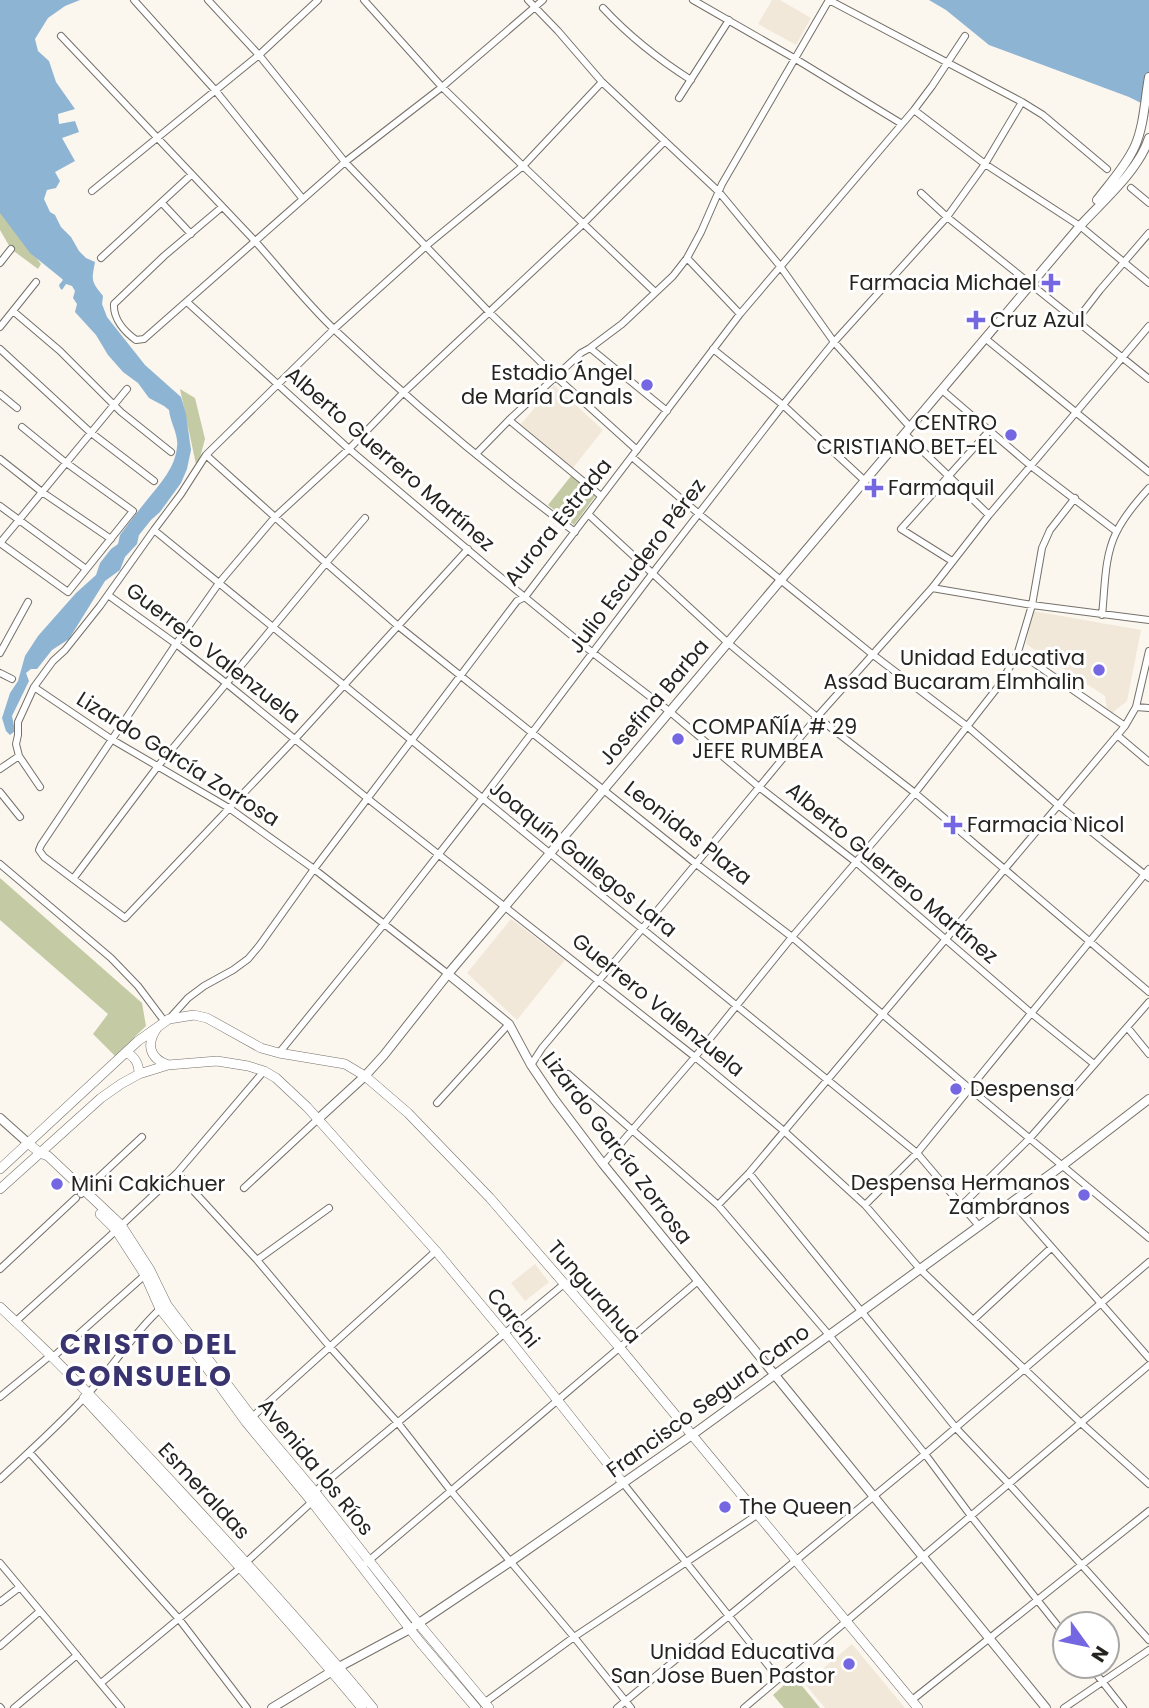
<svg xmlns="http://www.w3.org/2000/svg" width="1149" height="1708" viewBox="0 0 1149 1708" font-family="Poppins,sans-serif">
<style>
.built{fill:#f2e8d9}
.green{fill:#c4cba4}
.water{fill:#8eb4d4}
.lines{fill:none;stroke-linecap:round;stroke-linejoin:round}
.minor-casing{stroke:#757069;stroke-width:8}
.tertiary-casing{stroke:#757069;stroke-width:10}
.secondary-casing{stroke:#757069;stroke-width:10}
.minor{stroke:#fff;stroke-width:6}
.tertiary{stroke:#fff;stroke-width:8}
.secondary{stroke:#fff;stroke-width:9}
.poi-dot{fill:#7467e1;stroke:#fff;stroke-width:2.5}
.labels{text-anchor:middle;stroke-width:6;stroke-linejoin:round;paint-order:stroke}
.poi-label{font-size:21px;fill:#262421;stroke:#fff;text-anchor:start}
.street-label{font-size:21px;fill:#262421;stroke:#fff}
.district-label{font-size:28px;font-weight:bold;letter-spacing:2px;fill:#39346f;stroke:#fff}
</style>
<rect width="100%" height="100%" fill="#fbf6ee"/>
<!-- built -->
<path class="built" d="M772,0H780L811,18L796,45L758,24Z
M554,385L603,430L572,469L521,424Z
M1033,611L1141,630L1127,701L1112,713L1107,709L1105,696L1026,644Z
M511,919L565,960L517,1020L467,973Z
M535,1264L549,1282L525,1301L511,1283Z
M852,1644L905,1708H825L805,1684Z"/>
<!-- green -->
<path class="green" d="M0,206L15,230L41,264L38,269L11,249L0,230Z
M180,389L195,398L205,439L197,469Z
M571,476L596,495L574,525L548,505Z
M0,878L142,1003L146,1026L115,1056L93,1034L108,1014L0,920Z
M794,1676L820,1708H784L773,1695Z"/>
<!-- water -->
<path class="water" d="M0,0H80L65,6L48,18L35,39L38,51L49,61L56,82L75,109L58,114L59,124L75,121L79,132L62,138L75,161L55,172L60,181L56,188L47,190L44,199L50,212L55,215L61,227L71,237L79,251L86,258L95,262C92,280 90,280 103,296L102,304L107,317L145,365L181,397L186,414L191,450L187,469L181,483L160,512L151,520L139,535L137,544L125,557L120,570L105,581L69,639L52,650L37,669H31L26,673L29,681L12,716L15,731L10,735L6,731L2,718L10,693L18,681L25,656L38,636L76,593L96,575L100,563L111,549L118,544L120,535C129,523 138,511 147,500C160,484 175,468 177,447C179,435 170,422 169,410L164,406L149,398L138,383L123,372L108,355L96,335L75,312L77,304L73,298L75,291L72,286L66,284L62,290L60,288L59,285L63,280L61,278L30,253L0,213Z
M929,0H1149V107L1129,97L989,45L946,10Z"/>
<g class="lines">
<defs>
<path id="minor" d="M134,0L215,90L302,198
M208,0L259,55L345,162L489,312L555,376L637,450
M364,0L442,87L523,166L655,292
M528,0L558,31L602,82L719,192L780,266L834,342L910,427
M693,0L794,58L902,124
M829,0L1022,102L1043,115L1107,169
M603,8C629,36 658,59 691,80
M61,36C125,104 189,172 254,240C281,270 306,303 336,331C411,402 492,470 575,532
M679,98L729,20
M914,110L985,164L1080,226L1149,283
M1131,188L1149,203
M92,191L259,55L318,0
M921,193L947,217L1149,379
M162,203L191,234
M222,207L164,256L114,304C113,319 125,332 136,340L144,339L345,162L442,87L543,0
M101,258L191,175
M687,258L740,314
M0,263L11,249
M187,302L349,449L493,571L593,653L669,711L759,787L857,863L1031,1013L1094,1064
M13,311L60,351L121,412L171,452
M1077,320L1100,290L1149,233
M0,327L36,282
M986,339L1149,472
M590,348L667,411
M0,349L90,432L154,481
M713,349L783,405L865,481
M942,390L1031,466L1116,531
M0,394L17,408
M509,420L601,496
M905,434L989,515
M476,454L509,420L581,353L590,348L622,324L673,276L687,258L701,232L722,184L829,0
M206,455L326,563L397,625L695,863L792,937L969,1088L1149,1238
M632,457L699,514L872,654L968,727L1058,805L1149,878
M0,459L42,492L111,539
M0,506L86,569
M588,514L727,642L817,717L915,793L1149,992
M154,530L917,1153L979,1226
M0,543L68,592L133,511L65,462L22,427
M0,543L127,389
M468,549L295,739L125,918L44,857L39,850L41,845L176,644L219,583L275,517L349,449L404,392L583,224L665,141
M952,561L901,529L989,431
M932,588L1032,605L1149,620
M108,595L176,644L226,683L367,798L695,1057L784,1131L865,1205L920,1269L973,1320L1081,1423L1149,1484
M1102,615C1105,589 1104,557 1116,533C1123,518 1138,500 1149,488
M1018,652L1125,726
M0,653L28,602
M0,673L12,679
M34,687L111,739L229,808L314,869L448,974
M1136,707L1149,708
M1117,735L1149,762
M0,769L19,756
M40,787L19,756L16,744L18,735V722L34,687L53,661L65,650L100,606L154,530L181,494L206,455L334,329L426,246L523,166L602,82
M0,792L20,817
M0,864L111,958L138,986L165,1022
M73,879L158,766L326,563L365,518
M170,1018L188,998L204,986L233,970L248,959L259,946L314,869L517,601L525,597L740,314L914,110L932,86L965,36
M1127,1027L1149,1054
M279,1053L384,924L482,799L652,574L783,405L834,342L947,217L985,164L1022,102
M531,1065L542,1048L642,929L817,717L932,588L989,515L1149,326
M568,1074L718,1205L829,1335L925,1454L971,1516L1065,1635
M437,1103L509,1024
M603,1164L695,1057L792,937L915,793L1001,683L1018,652L1032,605L1042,548L1050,530L1075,498
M177,1173L257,1260L330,1347L398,1423L451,1491L574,1637L631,1708
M749,1173L956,1428L1009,1484L1149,1640
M244,1188L318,1119
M81,1194L142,1137
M1012,1202L1149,1358
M718,1205L749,1173L1125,726L1136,707L1149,651
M865,1205L917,1153L1149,869
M962,1205L1030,1138L1149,1002
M257,1260L329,1208
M0,1269L76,1198
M973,1320L1051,1248
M15,1322L110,1236L177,1173L264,1071
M53,1357L145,1275
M0,1397L51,1355
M250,1419L436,1251
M29,1452L179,1619L247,1708
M0,1479C32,1449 65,1420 93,1388C116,1362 135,1332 160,1309
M623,1483L779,1679
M313,1493L564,1284
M0,1563L121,1708
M366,1563L698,1281
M0,1602L20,1587
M0,1646L40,1611
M1090,1666L1123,1708
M101,1683L240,1568L314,1500
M912,1700L1149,1511
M484,1703L574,1637L757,1515
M0,1707L1,1708
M14,1708L77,1655
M617,1708L925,1454L1149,1262
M744,1708L1149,1365
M1064,1708L1149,1650"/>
<path id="tertiary" d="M1097,200C1110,183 1126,166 1135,146C1144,126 1145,99 1149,77
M448,974L509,1024L531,1065L554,1099L603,1164L1046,1708
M0,1118L28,1143
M318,1119L365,1076L384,1055L448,974L1080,226C1103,201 1139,170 1149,138
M272,1708L339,1667L410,1629L510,1562L692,1435L1063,1165L1149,1099"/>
<path id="secondary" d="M157,1028C146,1044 149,1058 168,1065
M126,1052C135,1057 139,1063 139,1074
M28,1143L40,1153L48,1156L121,1225L150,1270L167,1305L252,1417L315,1492L419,1624L489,1708
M0,1169L138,1041L169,1019L194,1015L207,1018L261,1048L279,1053L345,1064L365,1076L408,1113L490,1198L620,1348L918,1708
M0,1189L101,1098L121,1084L139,1074L168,1065L217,1061L248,1066L264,1071L276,1078L307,1107L436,1251L505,1334L623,1483
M100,1214L116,1230L145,1275L160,1309L207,1368L246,1422L312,1502L420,1642L476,1708
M0,1307C64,1366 123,1429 182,1493C247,1563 312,1634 373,1708
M84,1398C178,1500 274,1601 362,1708"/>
</defs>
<!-- minor casing -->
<use href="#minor" class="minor-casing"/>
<!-- tertiary casing -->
<use href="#tertiary" class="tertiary-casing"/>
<!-- secondary casing -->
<use href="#secondary" class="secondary-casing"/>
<!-- minor -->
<use href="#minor" class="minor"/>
<!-- tertiary -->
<use href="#tertiary" class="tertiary"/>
<!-- secondary -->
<use href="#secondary" class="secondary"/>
</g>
<!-- markers -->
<g class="poi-dot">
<path d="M1047.5 272.5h7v7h7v7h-7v7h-7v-7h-7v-7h7z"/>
<path d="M972.5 309.5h7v7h7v7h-7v7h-7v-7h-7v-7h7z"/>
<circle cx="647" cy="385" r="7"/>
<circle cx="1011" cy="435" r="7"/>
<path d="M870.5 477.5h7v7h7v7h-7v7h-7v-7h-7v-7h7z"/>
<circle cx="1099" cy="670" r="7"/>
<circle cx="678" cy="739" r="7"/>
<path d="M949.5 814.5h7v7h7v7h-7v7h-7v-7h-7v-7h7z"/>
<circle cx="956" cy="1089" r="7"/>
<circle cx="57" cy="1184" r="7"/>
<circle cx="1084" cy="1195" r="7"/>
<circle cx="725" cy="1507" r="7"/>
<circle cx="849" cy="1664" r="7"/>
</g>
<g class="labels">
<!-- poi labels -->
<g class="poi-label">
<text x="1037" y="290" text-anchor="end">Farmacia Michael</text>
<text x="990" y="327">Cruz Azul</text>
<text x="633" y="380" text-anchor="end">Estadio Ángel<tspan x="633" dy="24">de María Canals</tspan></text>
<text x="997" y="430" text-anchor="end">CENTRO<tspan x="997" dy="24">CRISTIANO BET-EL</tspan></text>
<text x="888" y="495">Farmaquil</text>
<text x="1085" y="665" text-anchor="end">Unidad Educativa<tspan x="1085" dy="24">Assad Bucaram Elmhalin</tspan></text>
<text x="692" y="734">COMPAÑÍA # 29<tspan x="692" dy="24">JEFE RUMBEA</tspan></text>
<text x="967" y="832">Farmacia Nicol</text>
<text x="970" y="1096">Despensa</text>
<text x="1070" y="1190" text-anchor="end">Despensa Hermanos<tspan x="1070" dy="24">Zambranos</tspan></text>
<text x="71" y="1191">Mini Cakichuer</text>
<text x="739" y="1514">The Queen</text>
<text x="835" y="1659" text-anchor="end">Unidad Educativa<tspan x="835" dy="24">San Jose Buen Pastor</tspan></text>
</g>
<!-- street labels -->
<g class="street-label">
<text transform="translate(390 459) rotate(41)" y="7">Alberto Guerrero Martínez</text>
<text transform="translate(558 522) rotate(-51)" y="7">Aurora Estrada</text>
<text transform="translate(637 566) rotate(-53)" y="7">Julio Escudero Pérez</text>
<text transform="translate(213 653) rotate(38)" y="7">Guerrero Valenzuela</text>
<text transform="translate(654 702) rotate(-50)" y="7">Josefina Barba</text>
<text transform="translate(178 759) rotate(32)" y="7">Lizardo García Zorrosa</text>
<text transform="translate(688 833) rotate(38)" y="7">Leonidas Plaza</text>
<text transform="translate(583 859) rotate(39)" y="7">Joaquín Gallegos Lara</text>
<text transform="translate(892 873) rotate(40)" y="7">Alberto Guerrero Martínez</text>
<text transform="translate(658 1005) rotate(39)" y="7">Guerrero Valenzuela</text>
<text transform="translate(617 1148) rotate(53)" y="7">Lizardo García Zorrosa</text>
<text transform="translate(594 1292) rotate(49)" y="7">Tungurahua</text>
<text transform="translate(513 1318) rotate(51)" y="7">Carchi</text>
<text transform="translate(708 1401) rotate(-36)" y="7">Francisco Segura Cano</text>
<text transform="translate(316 1467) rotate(51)" y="7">Avenida los Ríos</text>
<text transform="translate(204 1491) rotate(47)" y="7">Esmeraldas</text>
</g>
<!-- district labels -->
<g class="district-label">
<text x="149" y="1354">CRISTO DEL<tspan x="149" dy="32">CONSUELO</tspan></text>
</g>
</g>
<!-- north arrow -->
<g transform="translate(1086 1645) rotate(123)"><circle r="33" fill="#ffffff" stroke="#a8a7a6" stroke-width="2"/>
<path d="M0-5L12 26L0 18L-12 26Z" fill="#7467e1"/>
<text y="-10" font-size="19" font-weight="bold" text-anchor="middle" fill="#262421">N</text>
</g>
</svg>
